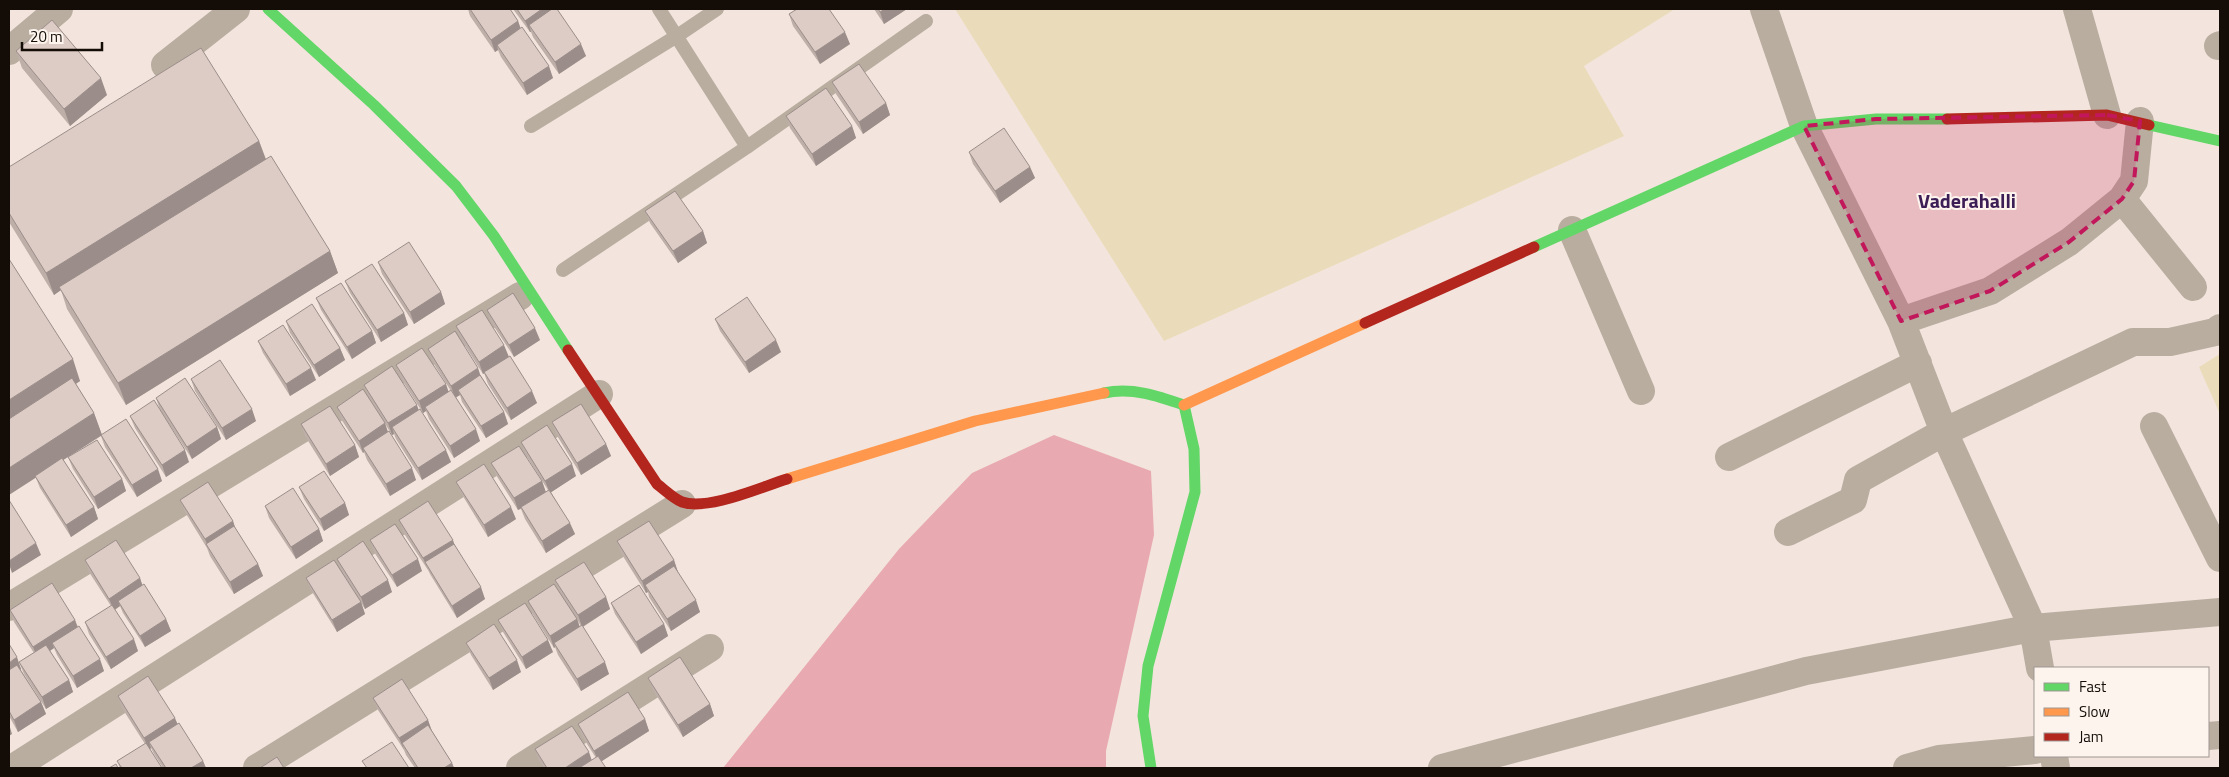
<svg xmlns="http://www.w3.org/2000/svg" width="2229" height="777" viewBox="0 0 2229 777" font-family="'Titillium Web',sans-serif">
<style>
.green{fill:#eadcba}
.water{fill:#e8aab0}
.lines{fill:none;stroke-linecap:round;stroke-linejoin:round}
.lane{stroke:#b9ada0;stroke-width:14}
.street{stroke:#b9ada0;stroke-width:28}
.fast{stroke:#63d668;stroke-width:11}
.slow{stroke:#ff974d;stroke-width:11}
.jam{stroke:#b3261e;stroke-width:11}
.wall{fill:#beafa9}
.shaded-wall{fill:#9b8e8a}
.building{fill:#ddcbc5;stroke:#9b8e8a}
.marked{fill:#c2185b;fill-opacity:0.2;stroke:#c2185b;stroke-width:4;stroke-dasharray:10 6;stroke-linejoin:round}
.labels{text-anchor:middle;stroke-width:4;stroke-linejoin:round;paint-order:stroke}
.neighbourhood-label{font-size:20px;font-weight:bold;fill:#3d1d55;stroke:#fdf4ee}
</style>
<rect width="100%" height="100%" fill="#f3e5dd"/>
<!-- green -->
<path class="green" d="M955,9H1675L1584,66L1624,136L1164,341Z
M2220,354V414L2199,367Z"/>
<!-- water -->
<path class="water" d="M1054,435L1151,471L1154,535L1106,751V768H723L899,549L972,473Z"/>
<g class="lines">
<!-- lane -->
<path class="lane" d="M659,9L747,147
M531,126L677,36L717,9
M563,270L747,147L926,21"/>
<!-- street -->
<path class="street" d="M1764,9L1804,126L1901,321L1944,432L2033,628L2040,668
M2077,9L2107,115
M2218,46L2220,45
M9,51L59,9
M165,65L236,9
M2122,199L2193,287
M1572,230L1641,391
M1901,321L1990,291L2069,242L2122,199L2134,181L2140,121
M2154,426L2220,558
M1729,457L1918,363
M1788,532L1853,500L1858,480L1944,432L2133,342H2170L2215,332L2220,328
M9,607L520,296
M2208,736L2220,735
M2054,756L2056,768
M13,768L599,394
M257,768L682,504
M520,768L710,648
M1442,768L1806,671L2033,628L2220,612
M1907,768L1939,759L2035,750"/>
<!-- fast -->
<path class="fast" d="M268,9L374,105L456,186L494,236L568,350
M2149,125L2220,141
M1534,247L1804,126L1876,119H1947
M1104,393C1132,387 1158,396 1184,405L1194,449L1195,492L1148,666L1143,716L1151,768"/>
<!-- slow -->
<path class="slow" d="M1184,405L1365,323
M787,479L975,421L1104,393"/>
<!-- jam -->
<path class="jam" d="M1947,119L2107,115L2149,125
M1365,323L1534,247
M568,350L657,484C665,490 673,498 682,502C708,511 761,487 787,479"/>
</g>
<!-- wall -->
<path class="wall" d="M468,9H510L518,21L521,29L553,78L527,95L501,57L498,50L495,52L470,16Z
M513,9H557L586,56L559,74L533,37L531,32H530Z
M874,9H907L884,24Z
M789,14L850,44L820,64L793,26Z
M16,51L107,95L70,126L22,68Z
M832,82L886,103L890,115L863,134L836,94Z
M786,116L852,126L856,138L816,166L790,128Z
M259,141L266,159L330,251L338,273L126,405L67,309L61,290L54,295L9,222V167Z
M969,152L1030,167L1035,178L1000,203L973,164Z
M645,211L703,231L707,243L678,263L650,223Z
M9,259L80,381L76,384L94,413L102,435L162,481L137,497L105,447L101,436L63,460L94,507L98,519L71,537L40,488L36,478Z
M378,262L441,292L445,304L414,324L382,274Z
M345,281L404,313L408,325L381,342L350,293Z
M316,298L372,331L376,343L352,359L321,310Z
M487,310L540,340L514,357L491,322Z
M715,319L781,352L749,373L720,331Z
M286,321L340,348L345,360L319,377L290,333Z
M456,326L508,357L537,403L511,420L488,384L484,373L483,374L460,338Z
M258,341L316,380L290,396L263,353Z
M428,349L481,376L504,412L508,424L486,438L462,402L460,395L456,397L480,441L454,458L429,419L426,411L423,413L400,377L396,365L449,392L451,391L432,361Z
M191,379L256,421L226,440L195,391Z
M364,385L419,410L451,462L422,480L396,439L394,434L392,435L368,396Z
M156,398L217,427L221,439L192,459L160,410Z
M337,407L388,432L416,480L390,496L367,460L364,452L363,453L341,419Z
M130,416L189,462L166,477L135,428Z
M552,422L606,444L611,456L581,475L556,434Z
M301,424L355,445L359,457L330,476L305,436Z
M521,442L576,476L551,492L575,534L546,553L525,519L521,509L518,510L496,475L491,463L542,481L546,492L548,490L525,454Z
M68,457L122,479L126,491L98,509L73,469Z
M456,482L516,519L488,537L461,493Z
M299,487L345,503L349,515L324,531L304,499Z
M180,500L233,521L235,528L258,564L263,576L234,594L210,556L207,548L185,512Z
M265,506L319,529L323,541L296,559L269,518Z
M399,520L455,546L485,599L457,618L430,574L428,570L403,532Z
M370,540L422,571L397,587L374,552Z
M617,541L674,560L677,570L700,612L671,631L649,597L648,592L646,593L621,553Z
M337,559L392,592L365,609L341,571Z
M85,560L140,578L142,585L166,619L171,631L145,647L123,613L120,606L115,610L138,651L111,669L89,634L85,622L111,606L89,572Z
M306,578L361,602L365,614L337,632L311,590Z
M555,580L606,597L610,609L583,627L609,674L581,691L558,655L555,647L554,648L532,613L528,601L577,619L580,627L581,626L559,592Z
M611,603L664,624L668,636L641,654L615,614Z
M10,610L75,620L78,627L104,671L77,688L57,655L54,648L50,651L69,680L73,692L46,709L24,674L19,662L34,653L14,622Z
M498,620L553,652L526,669L503,632Z
M466,643L521,672L493,690L471,655Z
M9,644L21,669V670L41,702L46,714L18,732L9,716Z
M648,678L710,704L714,716L683,737L653,690Z
M118,696L178,724L203,761L206,768H163L154,754L151,748L150,749L162,768H120L117,761L145,744L122,708Z
M373,698L428,720L432,731L452,763L454,768H415L406,755L404,750L378,710Z
M645,719L649,731L601,761L606,768H544L539,761L535,749L592,760L596,758L582,736L578,724Z"/>
<!-- shaded-wall -->
<path class="shaded-wall" d="M542,9H557L529,25L531,32H530L525,21Z
M885,9H907L884,24L880,12Z
M518,21L522,33L497,45L498,50L495,52L491,40Z
M845,32L850,44L820,64L815,52Z
M581,44L586,56L559,74L555,62Z
M549,66L553,78L527,95L523,83Z
M101,78L107,95L70,126L64,109Z
M886,103L890,115L863,134L859,122Z
M852,126L856,138L816,166L812,154Z
M259,141L267,163L59,287L61,290L54,295L46,273Z
M1030,167L1035,178L1000,203L995,191Z
M703,231L707,243L678,263L673,251Z
M330,251L338,273L126,405L118,383Z
M441,292L445,304L414,324L410,312Z
M404,313L408,325L381,342L377,330Z
M535,328L540,340L514,357L509,345Z
M372,331L376,343L352,359L347,347Z
M776,340L781,352L749,373L745,362Z
M504,345L509,357L483,374L479,362Z
M340,348L345,360L319,377L314,365Z
M73,359L80,381L9,427V400Z
M311,368L316,380L290,396L286,384Z
M478,368L482,380L458,390L460,395L455,398L451,386Z
M446,384L450,396L425,407L426,411L423,413L419,401Z
M532,391L537,403L511,420L507,408Z
M417,405L421,417L392,427L394,434L392,435L388,423Z
M252,409L256,421L226,440L222,428Z
M504,412L508,424L486,438L481,426Z
M94,413L102,435L9,495V468Z
M385,423L389,435L363,448L364,452L363,453L359,441Z
M217,427L221,439L192,459L187,447Z
M476,429L480,441L454,458L450,446Z
M606,444L611,456L581,475L577,463Z
M355,445L359,457L330,476L326,464Z
M185,450L189,462L166,477L162,465Z
M446,450L451,462L422,480L418,468Z
M572,464L576,476L550,493L545,481Z
M412,468L416,480L390,496L386,484Z
M158,469L162,481L137,497L132,485Z
M122,479L126,491L98,509L94,497Z
M542,481L546,493L518,510L514,498Z
M345,503L349,515L324,531L320,519Z
M94,507L98,519L71,537L66,525Z
M511,507L516,519L488,537L484,525Z
M233,521L237,533L208,547L205,539Z
M570,523L575,534L546,553L542,541Z
M319,529L323,541L296,559L291,547Z
M453,540L457,552L425,562L428,570L423,558Z
M36,543L41,555L12,573L9,564V561Z
M418,559L422,571L397,587L392,575Z
M674,560L678,572L645,585L648,592L646,593L642,581Z
M258,564L263,576L234,594L230,582Z
M140,578L144,590L118,601L120,606L114,610L109,599Z
M388,580L392,592L365,609L361,597Z
M481,587L485,599L457,618L452,606Z
M606,597L610,609L582,627L578,615Z
M696,600L700,612L671,631L667,619Z
M361,602L365,614L337,632L332,620Z
M166,619L171,631L145,647L140,636Z
M577,619L581,631L554,643L555,647L554,648L550,636Z
M75,620L79,632L52,643L54,648L38,659L33,647Z
M664,624L668,636L641,654L636,642Z
M134,639L138,651L111,669L106,657Z
M548,640L553,652L526,669L522,657Z
M17,657L21,669L9,677V663Z
M100,659L104,671L77,688L73,676Z
M517,660L521,672L493,690L489,678Z
M605,662L609,674L581,691L577,679Z
M69,680L73,692L46,709L42,697Z
M41,702L46,714L18,732L14,720Z
M710,704L714,716L683,737L678,725Z
M175,718L180,730L149,742L151,748L149,750L144,738Z
M645,719L649,731L599,763L594,751Z
M428,720L432,732L402,743L404,750L399,738Z
M9,724L12,734L9,736Z
M589,752L593,764L587,768H565Z
M203,761L206,768H191Z
M452,763L454,768H444Z"/>
<!-- building -->
<path class="building" d="M470,9H510L518,21L491,40Z
M517,9H542L525,21Z
M552,9H557L581,44L555,62L529,25Z
M797,9H829L845,32L815,52L789,14Z
M878,9H885L880,12Z
M52,20L101,78L64,109L16,51Z
M522,27L549,66L523,83L497,45Z
M201,48L259,141L46,273L9,213V167Z
M859,64L886,103L859,122L832,82Z
M826,88L852,126L812,154L786,116Z
M1004,128L1030,167L995,191L969,152Z
M271,156L330,251L118,383L59,287Z
M675,191L703,231L673,251L645,211Z
M409,242L441,292L410,312L378,262Z
M9,259L73,359L9,400Z
M372,264L404,313L377,330L345,281Z
M341,283L372,331L347,347L316,298Z
M513,293L535,328L509,345L487,310Z
M747,297L776,340L745,362L715,319Z
M312,304L340,348L314,365L286,321Z
M482,310L504,345L479,362L456,326Z
M283,325L311,368L286,384L258,341Z
M455,331L478,368L451,386L428,349Z
M422,348L446,384L419,401L396,365Z
M510,356L532,391L507,408L484,372Z
M220,360L252,409L222,428L191,379Z
M392,366L417,405L388,423L364,385Z
M480,375L504,412L481,426L458,390Z
M72,378L94,413L9,468V419Z
M185,378L217,427L187,447L156,398Z
M363,389L385,423L359,441L337,407Z
M451,390L476,429L450,446L425,407Z
M154,400L185,450L162,465L130,416Z
M581,404L606,444L577,463L552,422Z
M330,406L355,445L326,464L301,424Z
M420,409L446,450L418,468L392,427Z
M126,419L158,469L132,485L101,435Z
M547,425L572,464L545,481L521,442Z
M389,431L412,468L386,484L363,448Z
M97,440L122,479L94,497L68,457Z
M519,446L542,481L514,498L491,463Z
M62,458L94,507L66,525L35,476Z
M484,464L511,507L484,525L456,482Z
M324,471L345,503L320,519L299,487Z
M208,482L233,521L205,539L180,500Z
M293,488L319,529L291,547L265,506Z
M549,490L570,523L542,541L521,507Z
M9,500L36,543L9,561Z
M428,501L453,540L423,558L399,520Z
M649,521L674,560L642,581L617,541Z
M395,524L418,559L392,575L370,540Z
M234,526L258,564L230,582L206,544Z
M116,540L140,578L109,599L85,560Z
M363,541L388,580L361,597L337,559Z
M454,544L481,587L452,606L425,562Z
M334,560L361,602L332,620L306,578Z
M584,562L606,597L578,615L555,580Z
M674,566L696,600L667,619L645,585Z
M52,583L75,620L33,647L10,610Z
M144,584L166,619L140,636L118,601Z
M554,584L577,619L550,636L528,601Z
M639,585L664,624L636,642L611,603Z
M525,603L548,640L522,657L498,620Z
M112,605L134,639L106,657L85,622Z
M494,624L517,660L489,678L466,643Z
M582,625L605,662L577,679L554,643Z
M79,626L100,659L73,676L52,643Z
M9,644L17,657L9,663Z
M46,645L69,680L42,697L19,662Z
M680,657L710,704L678,725L648,678Z
M17,665L41,702L14,720L9,711V670Z
M148,676L175,718L144,738L118,696Z
M402,679L428,720L399,738L373,698Z
M628,692L645,719L594,751L578,724Z
M179,723L203,761L191,768H166L149,742Z
M428,725L452,763L444,768H418L402,743Z
M572,726L589,752L565,768H547L535,749Z
M392,742L409,768H367L362,761Z
M146,743L162,768H122L117,761Z
M598,756L606,768H579Z
M277,757L284,768H260Z
M116,764L118,768H109Z"/>
<!-- marked area -->
<path class="marked" d="M2107,115L2140,121L2134,181L2122,199L2069,242L1990,291L1901,321L1804,126L1876,119Z"/>
<g class="labels">
<!-- neighbourhood labels -->
<g class="neighbourhood-label">
<text x="1967" y="208">Vaderahalli</text>
</g>
</g>
<!-- border -->
<rect width="2229" height="777" fill="none" stroke="#130c07" stroke-width="20"/>
<!-- legend -->
<rect x="2034" y="667" width="175" height="90" fill="#fdf4ee" stroke="#9f9792"/>
<rect x="2044" y="683" width="25" height="8" fill="#63d668" stroke="#9f9792"/>
<text x="2079" y="692" font-size="15" fill="#130c07">Fast</text>
<rect x="2044" y="708" width="25" height="8" fill="#ff974d" stroke="#9f9792"/>
<text x="2079" y="717" font-size="15" fill="#130c07">Slow</text>
<rect x="2044" y="733" width="25" height="8" fill="#b3261e" stroke="#9f9792"/>
<text x="2079" y="742" font-size="15" fill="#130c07">Jam</text>
<!-- scale -->
<path d="M22 42v8h80v-8" fill="none" stroke="#130c07" stroke-width="2.5"/>
<text x="30" y="42" font-size="15" fill="#130c07" stroke="#fdf4ee" stroke-width="4" paint-order="stroke">20 m</text>
</svg>
